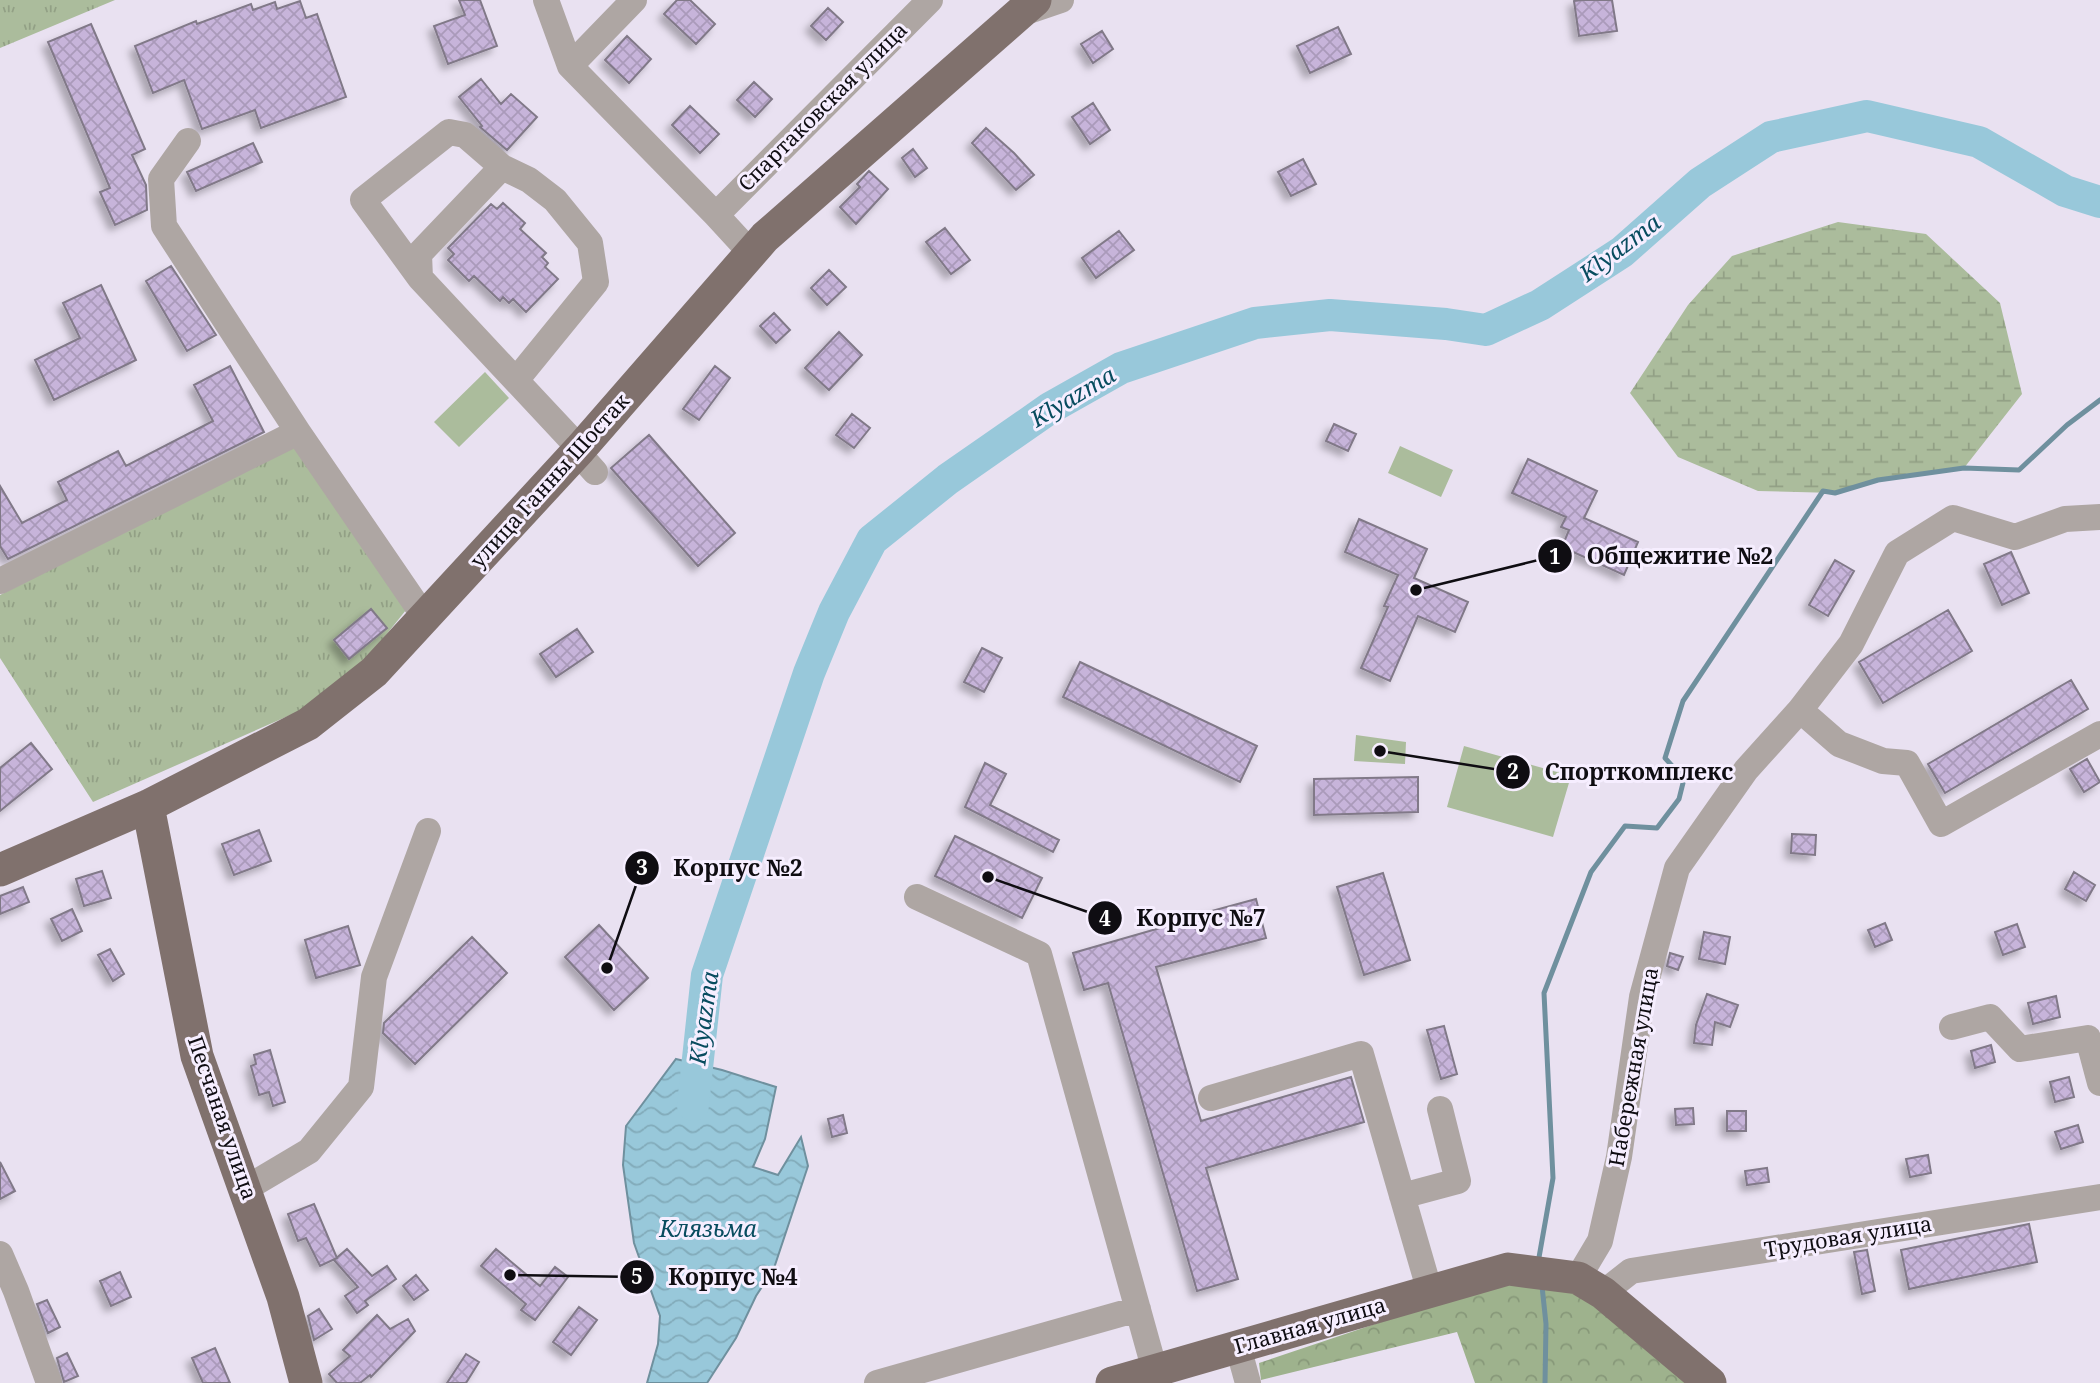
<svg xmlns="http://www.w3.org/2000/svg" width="2100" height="1383" viewBox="0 0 2100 1383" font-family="'Noto Serif',serif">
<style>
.grass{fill:url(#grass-tufts)}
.forest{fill:url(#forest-crowns)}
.wetland{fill:url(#wetland-marsh)}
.garden{fill:#abbc9c}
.water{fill:url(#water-waves);stroke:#6f909e;stroke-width:2}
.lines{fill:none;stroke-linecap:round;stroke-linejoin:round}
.stream{stroke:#6f909e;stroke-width:5}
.river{stroke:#98c8da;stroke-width:32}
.building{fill:url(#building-cross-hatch);stroke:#817988;stroke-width:2;filter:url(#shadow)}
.minor{stroke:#aea6a3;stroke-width:26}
.major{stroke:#80716d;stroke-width:33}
.labels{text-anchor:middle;stroke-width:6;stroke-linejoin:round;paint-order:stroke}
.street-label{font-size:21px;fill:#0f0d12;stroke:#f6eeff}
.water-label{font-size:23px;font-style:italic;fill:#084c5f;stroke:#f6eeff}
.leader{fill:none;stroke:#0f0d12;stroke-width:2.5}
.callout-dot{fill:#0f0d12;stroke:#f6eeff;stroke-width:2.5}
.mark-label{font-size:21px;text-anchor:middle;font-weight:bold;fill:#fff}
.callout-label{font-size:23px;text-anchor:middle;font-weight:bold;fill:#0f0d12;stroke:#f6eeff;stroke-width:6;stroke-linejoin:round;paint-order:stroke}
</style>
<defs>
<pattern id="grass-tufts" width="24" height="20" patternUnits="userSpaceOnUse" patternTransform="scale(1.75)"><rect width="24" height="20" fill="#abbc9c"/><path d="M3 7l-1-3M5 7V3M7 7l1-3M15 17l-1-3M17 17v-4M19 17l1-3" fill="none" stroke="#92a085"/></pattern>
<pattern id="forest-crowns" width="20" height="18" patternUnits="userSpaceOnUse" patternTransform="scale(1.75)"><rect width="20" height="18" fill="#9eb28d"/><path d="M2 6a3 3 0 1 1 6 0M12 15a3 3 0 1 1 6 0" fill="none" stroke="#879879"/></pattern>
<pattern id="wetland-marsh" width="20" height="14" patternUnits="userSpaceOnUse" patternTransform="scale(1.75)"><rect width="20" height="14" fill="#abbc9c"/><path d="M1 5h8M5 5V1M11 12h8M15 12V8" fill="none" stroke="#92a085"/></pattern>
<pattern id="water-waves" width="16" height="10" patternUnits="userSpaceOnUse" patternTransform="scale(1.75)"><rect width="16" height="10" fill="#98c8da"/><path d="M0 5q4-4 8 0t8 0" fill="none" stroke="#82abba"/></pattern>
<pattern id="building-cross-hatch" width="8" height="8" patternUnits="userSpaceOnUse" patternTransform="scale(1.75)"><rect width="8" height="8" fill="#c7b4da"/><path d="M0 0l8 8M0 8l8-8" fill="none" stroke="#aa9aba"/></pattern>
<filter id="shadow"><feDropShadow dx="-5.5" dy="5.5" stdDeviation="3.5" flood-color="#0004"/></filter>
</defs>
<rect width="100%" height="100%" fill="#e9e1f1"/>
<!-- grass -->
<path class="grass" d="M0,0H115L0,48Z
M293,445L406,610L366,660L311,706L93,802L0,658V595Z"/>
<!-- forest -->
<path class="forest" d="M1508,1269L1578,1278L1709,1383H1475L1457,1332L1261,1380L1259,1363L1384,1321Z"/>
<!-- wetland -->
<path class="wetland" d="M1838,222L1926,234L2000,303L2022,394L1964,468L1878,480L1835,493L1758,491L1678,457L1630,393L1688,305L1732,256Z"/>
<!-- garden -->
<path class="garden" d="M485,372L509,398L459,447L434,422Z
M1400,446L1453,470L1441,497L1388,473Z
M1356,735L1406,742L1405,764L1354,761Z
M1464,746L1571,776L1553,837L1447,807Z"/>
<!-- water -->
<path class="water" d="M676,1059L722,1070L776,1087L765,1139L753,1167L778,1175L801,1137L808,1166L774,1268L756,1296L736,1338L707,1383H647L658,1344L660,1316L634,1243L623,1165L626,1126Z"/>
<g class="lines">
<!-- stream -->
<path class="stream" d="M1538,1263L1553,1178L1544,993L1591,872L1625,826L1657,828L1679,799L1684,779L1665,758L1683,701L1823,491L1835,493L1878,480L1964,468L2019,470L2067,425L2100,400
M1542,1286L1546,1324L1545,1383"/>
<!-- river -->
<path class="river" d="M693,1105L707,975L809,673L834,612L872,540L948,479L1050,408L1121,368L1255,323L1330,315L1446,324L1486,330L1540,305L1622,252L1700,183L1771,137L1867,116L1979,142L2065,191L2100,202"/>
</g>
<!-- building -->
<path class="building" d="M459,0H480L497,46L448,64L434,26L465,15Z
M677,0H690L715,24L696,44L664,14Z
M1582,0H1612L1617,31L1579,36L1574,1Z
M300,1L306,18L317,14L346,97L261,128L255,110L202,129L184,80L153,93L135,46L196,21L197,24L251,4L253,10L275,2L277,9Z
M828,8L843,22L826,40L811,26Z
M91,24L145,149L132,155L146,185L147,210L115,225L100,192L110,188L48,42Z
M1338,27L1351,54L1310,73L1297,46Z
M1102,31L1113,49L1093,63L1081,44Z
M627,36L651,59L629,83L605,60Z
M481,79L501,104L511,94L537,117L507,150L480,127L482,126L459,97Z
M754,82L772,99L755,117L737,100Z
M1093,103L1110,130L1090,144L1072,117Z
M690,106L719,134L700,153L672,125Z
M986,128L1014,153L1034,175L1016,190L972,143Z
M253,143L262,162L196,191L187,172Z
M913,149L927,168L915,177L902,158Z
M1303,159L1316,184L1291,196L1278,172Z
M869,171L888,189L856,224L840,207L860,187L857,184Z
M503,203L525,223L520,229L546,253L542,257L548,263L545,267L558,279L526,312L513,299L509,303L503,297L500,301L474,276L469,281L448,260L454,254L448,248L491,204L497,209Z
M945,228L970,260L951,274L926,242Z
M1119,231L1134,250L1096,278L1082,258Z
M171,266L216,335L187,351L146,281Z
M829,270L846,287L827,305L811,288Z
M101,285L136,360L54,400L35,360L80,338L63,303Z
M774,313L790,330L776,343L760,326Z
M839,332L862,355L829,390L805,368Z
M230,366L264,432L8,559L0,546V486L22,523L67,500L58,482L118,451L126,466L213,421L194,385Z
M715,366L730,378L699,420L683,409Z
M852,414L870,428L854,448L836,435Z
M1334,424L1356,434L1348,451L1326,441Z
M649,435L735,533L698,566L611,468Z
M1528,459L1597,491L1584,518L1638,542L1624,575L1562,547L1569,530L1561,527L1566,517L1512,493Z
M1359,519L1427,549L1414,578L1468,602L1455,632L1418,616L1390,681L1361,668L1388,607L1384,606L1398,575L1345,552Z
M2011,552L2029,593L2002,605L1984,564Z
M1835,560L1854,571L1828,616L1809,605Z
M371,609L387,628L349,659L334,640Z
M1948,610L1972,651L1883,703L1859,662Z
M577,629L593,652L556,677L540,654Z
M982,648L1002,658L984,692L964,682Z
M1080,662L1257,746L1240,782L1063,697Z
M2071,680L2088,709L1945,793L1928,764Z
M31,743L52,769L0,811V768Z
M2087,759L2100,782L2084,792L2070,769Z
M985,763L1006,774L990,805L1059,840L1053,852L965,807Z
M1418,777V812L1314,815V779Z
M259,830L271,861L234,875L222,844Z
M1792,834L1816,835L1815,855L1791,853Z
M955,836L1042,878L1022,918L935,876Z
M102,871L111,898L84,906L76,879Z
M2074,872L2095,885L2086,901L2065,889Z
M1383,873L1410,960L1364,975L1337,887Z
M23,887L29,902L0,914V896Z
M1256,899L1266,938L1156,967L1201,1121L1351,1077L1364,1122L1206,1168L1238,1279L1197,1291L1108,983L1084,990L1073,953L1160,928V925Z
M72,909L82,931L62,941L51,919Z
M1885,923L1892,940L1875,947L1868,930Z
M2017,924L2025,947L2003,955L1995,932Z
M599,925L648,978L614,1010L565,957Z
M348,926L360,965L316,978L305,940Z
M1704,932L1730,937L1725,964L1699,959Z
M472,937L507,973L415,1064L383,1033L384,1023Z
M110,949L124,974L113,981L98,955Z
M1670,953L1683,957L1678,970L1667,966Z
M1707,994L1738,1005L1730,1027L1715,1022L1712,1045L1694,1043L1696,1025Z
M2056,996L2060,1017L2033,1024L2028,1003Z
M1444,1026L1457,1074L1441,1079L1427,1030Z
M1991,1045L1995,1062L1975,1068L1971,1051Z
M270,1050L285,1102L273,1106L269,1092L259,1095L251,1066L256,1064L254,1055Z
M2069,1077L2074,1097L2055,1102L2050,1082Z
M1693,1108L1694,1124L1676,1125L1675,1109Z
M1727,1111H1746V1131H1727Z
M843,1115L847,1133L832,1137L828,1119Z
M2078,1125L2083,1142L2061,1149L2055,1132Z
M1928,1155L1931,1173L1910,1177L1906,1159Z
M0,1162L15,1191L0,1199Z
M1767,1168L1769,1182L1747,1185L1745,1171Z
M314,1204L337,1258L320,1266L306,1238L298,1241L288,1214Z
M2029,1224L2037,1262L1909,1289L1901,1250Z
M347,1249L372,1276L387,1266L396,1279L365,1301L368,1305L357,1313L345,1296L358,1287L334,1260Z
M496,1249L540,1286L555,1267L568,1277L535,1320L521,1310L526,1304L481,1266Z
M1867,1250L1875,1291L1862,1294L1854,1252Z
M120,1272L131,1297L111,1306L100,1281Z
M416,1275L428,1290L414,1300L403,1286Z
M47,1300L60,1327L48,1333L37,1304Z
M579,1307L597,1320L571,1355L553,1342Z
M319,1309L332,1329L314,1340L308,1316Z
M377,1315L390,1329L408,1319L415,1331L371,1377L370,1375L360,1383H337L329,1374L350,1356L343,1350Z
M215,1348L230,1383H203L192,1358Z
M67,1353L78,1376L64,1382L57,1358Z
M466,1354L479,1362L466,1383H447Z"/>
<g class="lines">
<!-- minor -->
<path class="minor" d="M546,0L570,66L716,215L751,253
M1020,14L1061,0
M570,66L634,0
M188,141L161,179L164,226L298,432L426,619
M716,215L930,0
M420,278L419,254L502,167
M517,379L596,282L590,243L555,200L529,180L502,167L465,135L449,132L363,200L420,278L580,449
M577,452L595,472
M0,581L298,432
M1800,710L1839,744L1883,761L1907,763L1941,824L2100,734
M917,897L1039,954L1155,1371
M1952,1027L1990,1017L2020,1049L2088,1038L2100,1083
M1211,1098L1361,1054L1430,1292
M245,1189L309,1151L361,1087L374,977L428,831
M1402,1196L1458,1181L1440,1109
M0,1254L16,1291L49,1383
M1578,1278L1600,1241L1619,1157L1642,997L1677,868L1746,770L1800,710L1851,644L1897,553L1953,518L2015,537L2065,519L2100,517
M1603,1293L1631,1271L2100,1197
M1238,1347L1248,1383
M877,1383L1138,1309"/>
<!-- major -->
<path class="major" d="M148,806L197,1056L283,1297L306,1383
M0,870L148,806L308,724L374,672L580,449L765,237L1035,0
M1112,1383L1508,1269L1578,1278L1603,1293L1710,1383"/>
</g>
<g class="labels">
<!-- street labels -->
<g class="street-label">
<text transform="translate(823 107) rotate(-45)" y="7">Спартаковская улица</text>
<text transform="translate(550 481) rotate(-48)" y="7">улица Ганны Шостак</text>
<text transform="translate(1634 1067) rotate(-80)" y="7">Набережная улица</text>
<text transform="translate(222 1118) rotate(71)" y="7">Песчаная улица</text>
<text transform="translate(1848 1237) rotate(-9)" y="7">Трудовая улица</text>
<text transform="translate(1310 1326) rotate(-16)" y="7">Главная улица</text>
</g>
<!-- water labels -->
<g class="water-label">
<text transform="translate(1620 248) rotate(-37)" y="8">Klyazma</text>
<text transform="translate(1073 397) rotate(-31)" y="8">Klyazma</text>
<text transform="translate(704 1018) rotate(-82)" y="8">Klyazma</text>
<text x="708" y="1237">Клязьма</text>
</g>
</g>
<!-- callouts -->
<path class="leader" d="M1416 590L1555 556M1380 751L1513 772M607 968L642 868M988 877L1105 918M510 1275L637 1277"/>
<g class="callout-dot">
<circle cx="1416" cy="590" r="7"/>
<circle cx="1380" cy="751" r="7"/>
<circle cx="607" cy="968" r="7"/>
<circle cx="988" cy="877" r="7"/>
<circle cx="510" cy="1275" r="7"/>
<circle cx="1555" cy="556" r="18"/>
<circle cx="1513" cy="772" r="18"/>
<circle cx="642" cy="868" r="18"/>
<circle cx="1105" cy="918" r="18"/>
<circle cx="637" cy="1277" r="18"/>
</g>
<g class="mark-label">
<text x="1555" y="564">1</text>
<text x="1513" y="779">2</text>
<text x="642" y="875">3</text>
<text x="1105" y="926">4</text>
<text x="637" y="1284">5</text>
</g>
<g class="callout-label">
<text x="1680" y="564">Общежитие №2</text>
<text x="1639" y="780">Спорткомплекс</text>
<text x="738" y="876">Корпус №2</text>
<text x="1201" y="926">Корпус №7</text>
<text x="733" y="1285">Корпус №4</text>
</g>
</svg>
